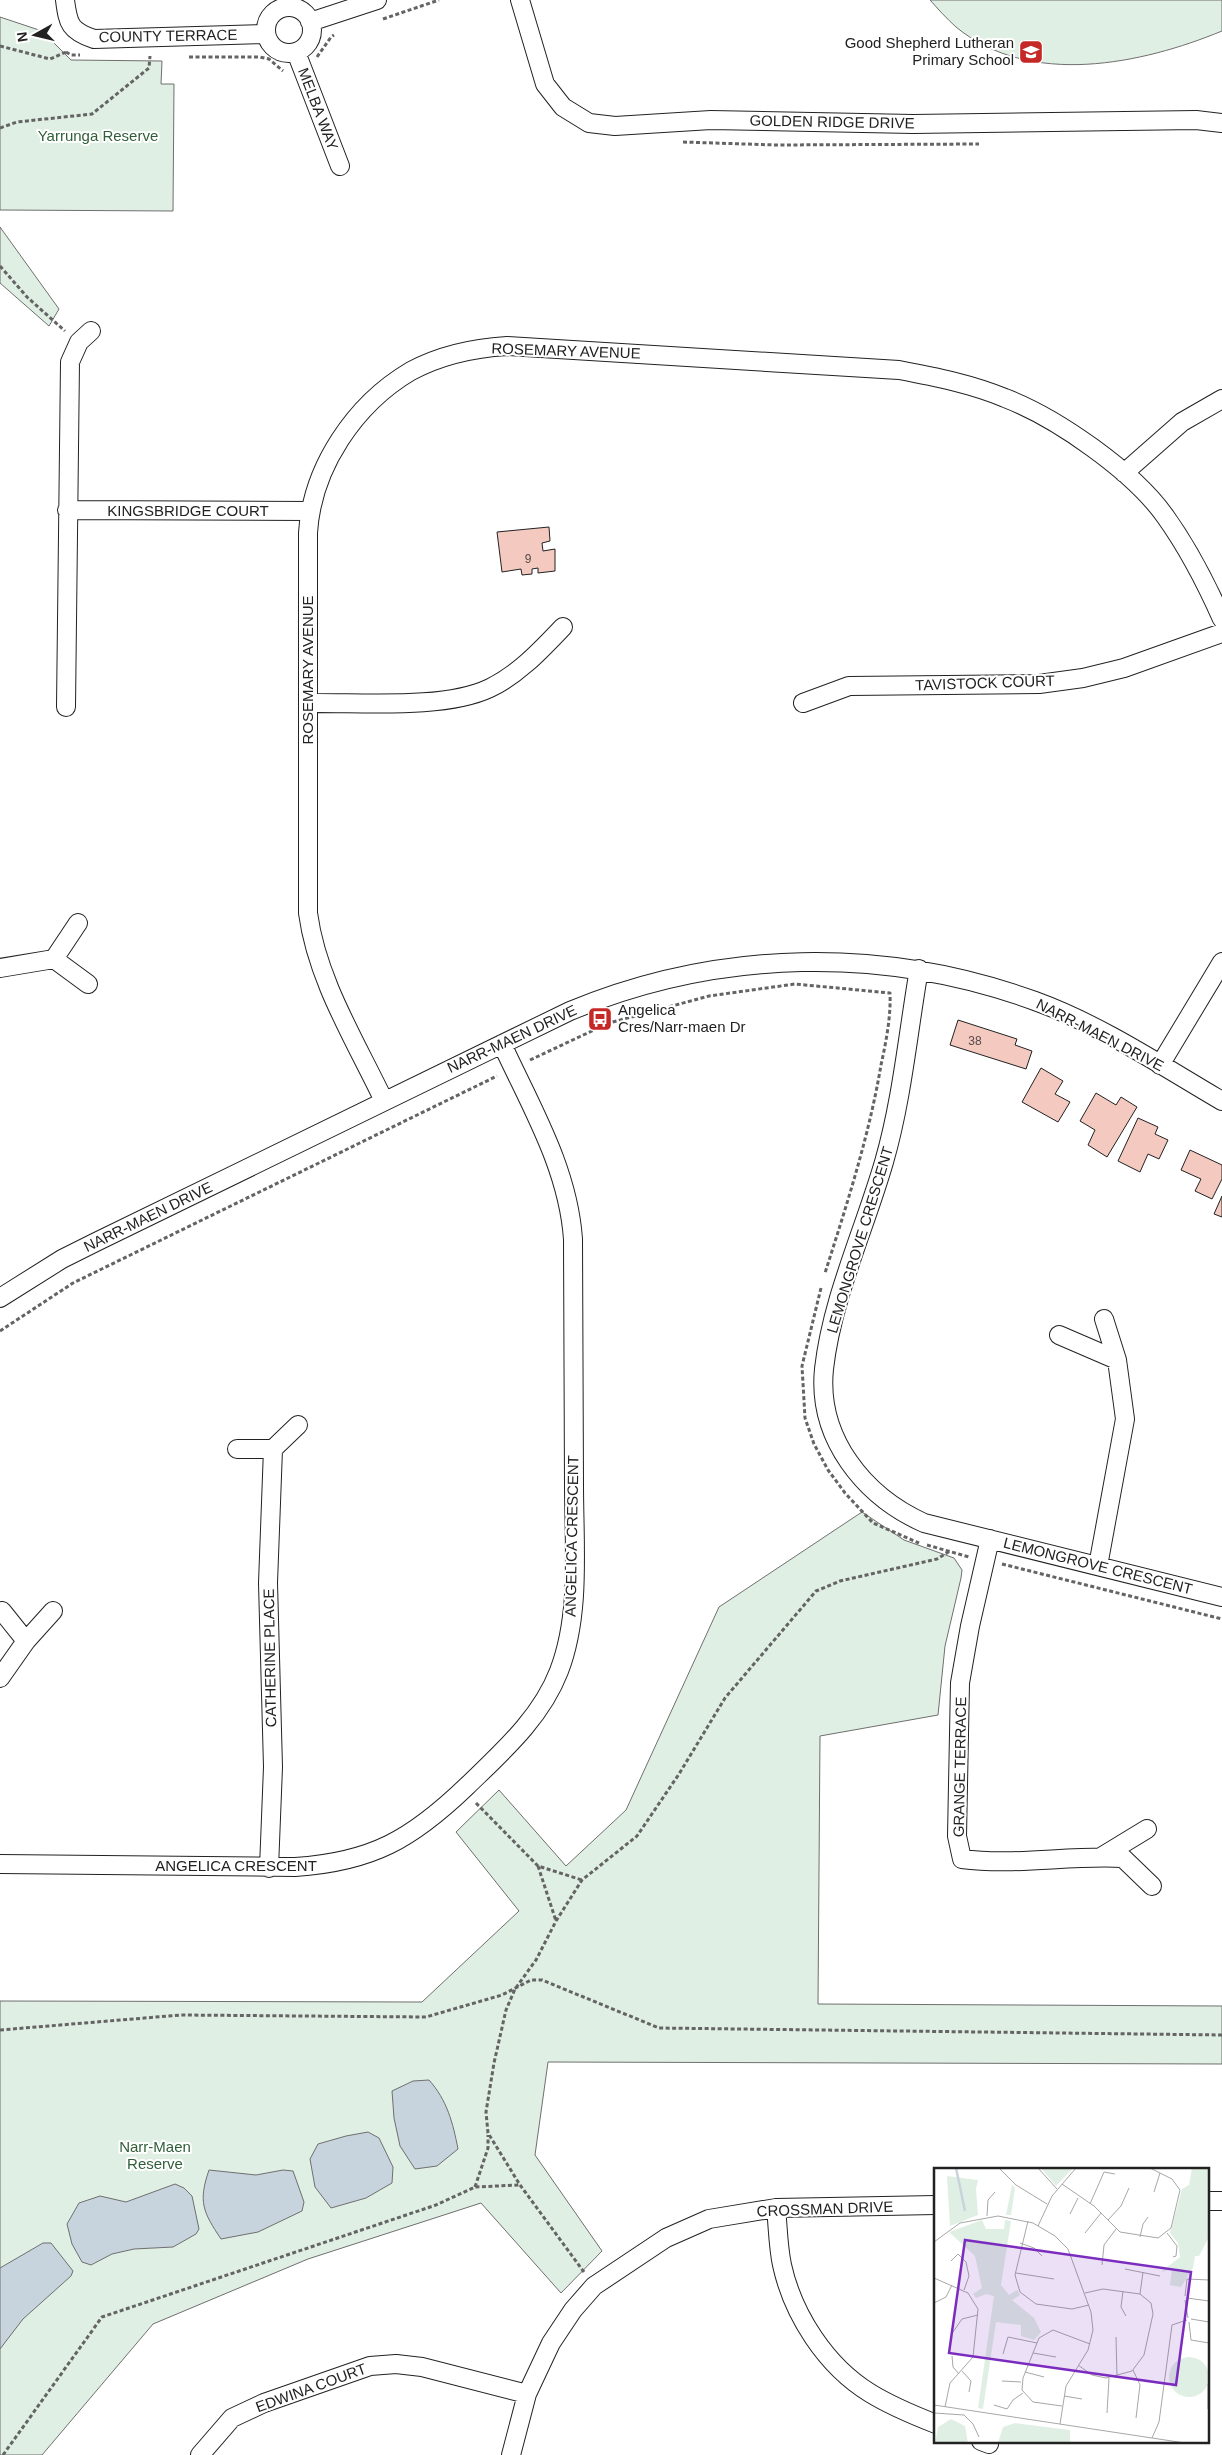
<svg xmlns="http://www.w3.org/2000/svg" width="1222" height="2455" viewBox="0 0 1222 2455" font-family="Arial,sans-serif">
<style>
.green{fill:#e0efe3;stroke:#6f6f6f}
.water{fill:#c7d3dd;stroke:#6f6f6f}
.building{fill:#f3c9c0;stroke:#222}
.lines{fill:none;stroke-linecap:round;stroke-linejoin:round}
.street-casing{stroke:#222;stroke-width:20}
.path{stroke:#646464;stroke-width:3;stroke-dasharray:4 2.5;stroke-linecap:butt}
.street{stroke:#fff;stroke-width:18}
.labels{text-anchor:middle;stroke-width:4;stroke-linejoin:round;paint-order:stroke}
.number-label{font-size:12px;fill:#564c4a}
.street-label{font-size:15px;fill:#222;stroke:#fff}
.poi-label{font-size:15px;fill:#222;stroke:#fff;text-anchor:end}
.park-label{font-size:15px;fill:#2f5e38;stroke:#fff}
.inset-river{fill:none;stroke:#c7d3dd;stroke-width:2.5}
.inset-road{fill:none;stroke:#a7a7a7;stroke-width:1}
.view{fill:#7b2cbf;fill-opacity:0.15;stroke:#7b2cbf;stroke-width:2.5}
.inset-edge{fill:none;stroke:#222;stroke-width:2.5}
</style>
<rect width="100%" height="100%" fill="#fff"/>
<!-- green -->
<path class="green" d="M930,0H1222V31C1142,64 1030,88 956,27C947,19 938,9 930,0Z
M0,17L42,31L71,60L162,61L161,84H174L173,211L0,210Z
M0,227L59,309L49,326L0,283Z
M862,1512L904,1540L954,1558L962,1570L961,1578L945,1646L938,1715L820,1736L818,2004L1222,2006V2064L548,2062L535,2155L602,2251L561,2293L481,2203L308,2259L153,2324L42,2455H0V2001L422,2002L519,1911L456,1832L499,1790L566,1866L626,1810L719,1607Z"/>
<!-- water -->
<path class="water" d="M429,2080C447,2100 453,2123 458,2149L437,2166L415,2169L400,2146L394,2118L392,2091L413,2081Z
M368,2132L379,2138L393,2167L392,2183L366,2198L331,2208L315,2187L310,2159L318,2144L346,2136Z
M209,2170L256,2175L283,2170L293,2171L304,2202L302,2211L258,2232L221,2239C203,2212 198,2202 209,2170Z
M175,2184L184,2188L192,2196L199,2229L196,2234L173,2247L134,2249L112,2254L91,2265L82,2262L72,2244L67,2224L79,2203L100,2196L126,2202Z
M43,2243H51L73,2271L71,2276L23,2319L0,2349V2268Z"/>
<!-- building -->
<path class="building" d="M549,527L550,541L542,543L543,551L555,549V571L538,573V568L532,569V574L522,575L521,569L502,572L497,532Z
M958,1020L1017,1039L1015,1045L1032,1051L1026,1069L950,1045Z
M1041,1068L1063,1081L1055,1094L1070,1102L1058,1122L1022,1102Z
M1096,1093L1116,1105L1121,1097L1137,1107L1107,1157L1088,1145L1095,1130L1080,1121Z
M1138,1118L1158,1127L1155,1134L1168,1140L1159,1159L1148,1154L1140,1172L1118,1161Z
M1190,1150L1222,1165V1179L1212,1199L1195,1191L1201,1179L1181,1170Z
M1222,1196V1217L1214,1214Z"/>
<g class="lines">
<defs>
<path id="street" d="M65,0C68,24 70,31 94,39L266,34
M520,0L545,84L563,107L589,123L615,126L711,120L913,124L1196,120L1222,123
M266 30a23 23 0 1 1 46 0a23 23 0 1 1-46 0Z
M310,22L377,0
M296,52L340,166
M1124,473L1182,422L1222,399
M67,510L309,511
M308,703C360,702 444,710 490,688C519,674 541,650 563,627
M803,703L849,686L1039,684L1083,678L1124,668L1222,633
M66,707L70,362L79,342L91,331
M78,923L54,959L88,984
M0,968L54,959
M919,969C908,1033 902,1100 884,1162C864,1231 832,1298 824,1369C817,1438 864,1496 924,1523L1222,1597
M1160,1065L1222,962
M384,1101C355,1040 317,980 308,913V533C312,467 355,404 411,371C441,355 474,348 507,346L899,370C936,377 971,384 1005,398C1057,418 1133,471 1165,516C1188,548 1206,583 1222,619
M0,1298L62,1259L96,1242L570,1011C719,949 884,946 1035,1001C1101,1025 1162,1066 1222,1101
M1059,1335L1117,1360
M237,1449H273L298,1425
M990,1539L970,1626L960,1683L957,1836L962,1859C1015,1866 1069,1855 1123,1858L1152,1886
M1098,1566L1125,1419L1117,1360L1104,1319
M2,1611L26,1641
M0,1678L26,1641L53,1611
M1101,1857L1147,1829
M0,1864L295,1867C372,1862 412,1839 467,1786C502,1752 541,1718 559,1671C581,1614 574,1546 574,1485C574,1403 574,1321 573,1239C568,1168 531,1107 502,1044
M269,1868L273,1767L268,1583L273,1449
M1208,2201H1222
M776,2208C778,2227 778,2246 782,2265C793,2315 826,2366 870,2393C891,2406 913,2415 936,2424
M981,2441L989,2444
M200,2455L232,2418L264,2403L370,2366L396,2364L422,2367L527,2394
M511,2455L527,2394L551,2343L573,2310L594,2286L666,2238L709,2219L776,2208L936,2205"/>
</defs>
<!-- street casing -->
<use href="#street" class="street-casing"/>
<!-- path -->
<path class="path" d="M383,19L439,0
M0,46L50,59L66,52
M66,52L71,55H80
M189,57H259L269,59L283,71
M317,57L331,37L334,35
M0,128L17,122L92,114L149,68L150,56
M683,142L776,145L979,144
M0,266L27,297L65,331
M530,1060L609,1023L709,996L795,984L890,993C891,1017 886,1042 881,1065C869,1136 847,1204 825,1273
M821,1288L802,1366L805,1418L814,1444L828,1470L845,1493L873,1523L919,1543
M0,1331L73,1283L497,1076
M927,1545L969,1557
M1002,1564L1222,1619
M476,1803L538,1866L582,1880
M538,1866L556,1921
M0,2030L181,2015L426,2017L502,1995L531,1980H542L659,2028L1222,2035
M475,2187L488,2148V2135
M584,2272L520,2185L488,2133L486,2112L494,2063L506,2010L515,1989L536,1960L556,1921L582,1880L637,1836L679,1774L725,1698L816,1591L840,1581L937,1559L950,1551
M3,2455L102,2317L436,2205L475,2187L519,2185"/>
<!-- street -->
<use href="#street" class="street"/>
</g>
<!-- icons -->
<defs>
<symbol id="school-square" viewBox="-11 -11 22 22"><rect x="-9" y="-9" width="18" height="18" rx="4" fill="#c62828" stroke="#fff"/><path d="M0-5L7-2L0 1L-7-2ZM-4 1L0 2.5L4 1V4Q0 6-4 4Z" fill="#fff"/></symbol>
<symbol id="bus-square" viewBox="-11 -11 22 22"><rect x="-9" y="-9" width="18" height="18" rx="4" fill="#c62828" stroke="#fff"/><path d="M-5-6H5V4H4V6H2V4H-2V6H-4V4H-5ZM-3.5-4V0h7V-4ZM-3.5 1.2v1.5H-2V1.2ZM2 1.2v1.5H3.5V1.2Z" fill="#fff"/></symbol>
</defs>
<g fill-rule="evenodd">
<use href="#school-square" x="1017" y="38" width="28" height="28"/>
<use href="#bus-square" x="586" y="1005" width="28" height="28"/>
</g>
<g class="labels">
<!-- number labels -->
<g class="number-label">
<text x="528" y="563">9</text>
<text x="975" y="1045">38</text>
</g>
<!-- street labels -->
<g class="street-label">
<text transform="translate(168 36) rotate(-1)" y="5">COUNTY TERRACE</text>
<text transform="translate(318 109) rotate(69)" y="5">MELBA WAY</text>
<text transform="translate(832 122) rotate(1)" y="5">GOLDEN RIDGE DRIVE</text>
<text transform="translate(566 351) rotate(2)" y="5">ROSEMARY AVENUE</text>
<text x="188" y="516">KINGSBRIDGE COURT</text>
<text transform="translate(308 670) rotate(-90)" y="5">ROSEMARY AVENUE</text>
<text transform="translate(985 683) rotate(-2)" y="5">TAVISTOCK COURT</text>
<text transform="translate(1100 1035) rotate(27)" y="5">NARR-MAEN DRIVE</text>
<text transform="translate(512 1039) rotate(-25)" y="5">NARR-MAEN DRIVE</text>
<text transform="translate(148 1217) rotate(-26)" y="5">NARR-MAEN DRIVE</text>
<text transform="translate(860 1240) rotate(-73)" y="5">LEMONGROVE CRESCENT</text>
<text transform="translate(572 1536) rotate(-89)" y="5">ANGELICA CRESCENT</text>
<text transform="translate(1098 1566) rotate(14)" y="5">LEMONGROVE CRESCENT</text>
<text transform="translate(270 1658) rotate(-91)" y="5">CATHERINE PLACE</text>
<text transform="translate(960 1767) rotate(-89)" y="5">GRANGE TERRACE</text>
<text x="236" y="1871">ANGELICA CRESCENT</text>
<text transform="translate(825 2209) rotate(-2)" y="5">CROSSMAN DRIVE</text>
<text transform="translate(311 2388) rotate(-20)" y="5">EDWINA COURT</text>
</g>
<!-- poi labels -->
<g class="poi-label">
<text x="1014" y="48">Good Shepherd Lutheran<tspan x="1014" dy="17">Primary School</tspan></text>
<text x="618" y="1015" text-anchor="start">Angelica<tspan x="618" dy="17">Cres/Narr-maen Dr</tspan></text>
</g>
<!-- park labels -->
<g class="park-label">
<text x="98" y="141">Yarrunga Reserve</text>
<text x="155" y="2152">Narr-Maen<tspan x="155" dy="17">Reserve</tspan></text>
</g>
</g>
<!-- overview -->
<g transform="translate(934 2168)">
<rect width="275" height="275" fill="#fff"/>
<path d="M107,0H139L122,18ZM258,0H275V69L265,88H261L259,100L247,119L236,117L238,101L227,104L246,89L244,75L236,65L248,21L255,17ZM13,8L44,12L42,21L44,47L16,58ZM78,17L81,20L77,47H72ZM48,52L52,61H70L71,52L77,53L67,117L75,127L83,122L86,127L78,132L100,150L107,164L100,172L87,168V157L62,154L49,241L44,240L60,128L52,126L42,130L39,126L48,120L41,88L15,64ZM235 209a20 20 0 1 1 40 0a20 20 0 1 1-40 0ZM17,251L31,258L34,275H1L4,259ZM81,255L136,262V275H64L69,259Z" fill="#e0efe3"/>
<path class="inset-river" d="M22,0L31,43"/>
<path class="inset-road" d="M65,0L82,17L113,36M104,0L123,21M128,16L160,38L186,64L224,70L237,60L246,22L238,11L216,0M220,24L226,5M156,36L170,4L181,6M136,46L144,30M53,48L54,32L61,24M174,52L187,38L195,20M94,53L81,107L86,124L102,136L138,141L155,137M104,58L118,28L142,0M151,65L167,45M233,65L243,78L242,88L239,89M206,69L209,56L214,49M0,74L26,55L64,48L99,55L121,68L134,81L157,144L159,162L154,182L132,218L126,256M86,75L100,80L108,88M17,93L24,86L32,94L35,108L30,122M168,97L170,77L182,61M191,101L226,108M82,105L120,111M0,110L34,125L44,141L39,189L16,215L11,239M189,123L187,139L192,148M206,126L209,104M251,128L253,111L275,112M253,130L275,133M251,132L254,150M0,135L12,129L18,117M257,151L275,154M255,154L257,172L275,175M19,164L28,151L44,147M182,169L183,209M99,185L122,189M69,186L74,169L103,175M18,188L19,199L25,206M144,197L158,207L172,210L198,203L210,187L219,146L217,135L206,126L169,121L151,125M199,202L206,217L202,250M28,203L37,213L35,224M91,204L110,209M68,213L87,214M274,216V241M130,228L148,231M0,237L251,275M60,237L73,241L79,232L89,225M128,238L99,234L88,222L89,210L105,170L119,162L156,176M0,245L30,247L39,256L45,269M173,245L175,210M218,270L225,254L238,157L253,152"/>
<path class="view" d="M31,72L257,104L242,217L15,185Z"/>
<rect width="275" height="275" class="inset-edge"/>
</g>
<!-- north arrow -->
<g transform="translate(35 35) rotate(262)" stroke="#ffffff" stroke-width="4" paint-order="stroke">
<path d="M0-4L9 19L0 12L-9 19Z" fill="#222222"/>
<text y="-8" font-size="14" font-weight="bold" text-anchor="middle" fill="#222222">N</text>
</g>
</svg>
